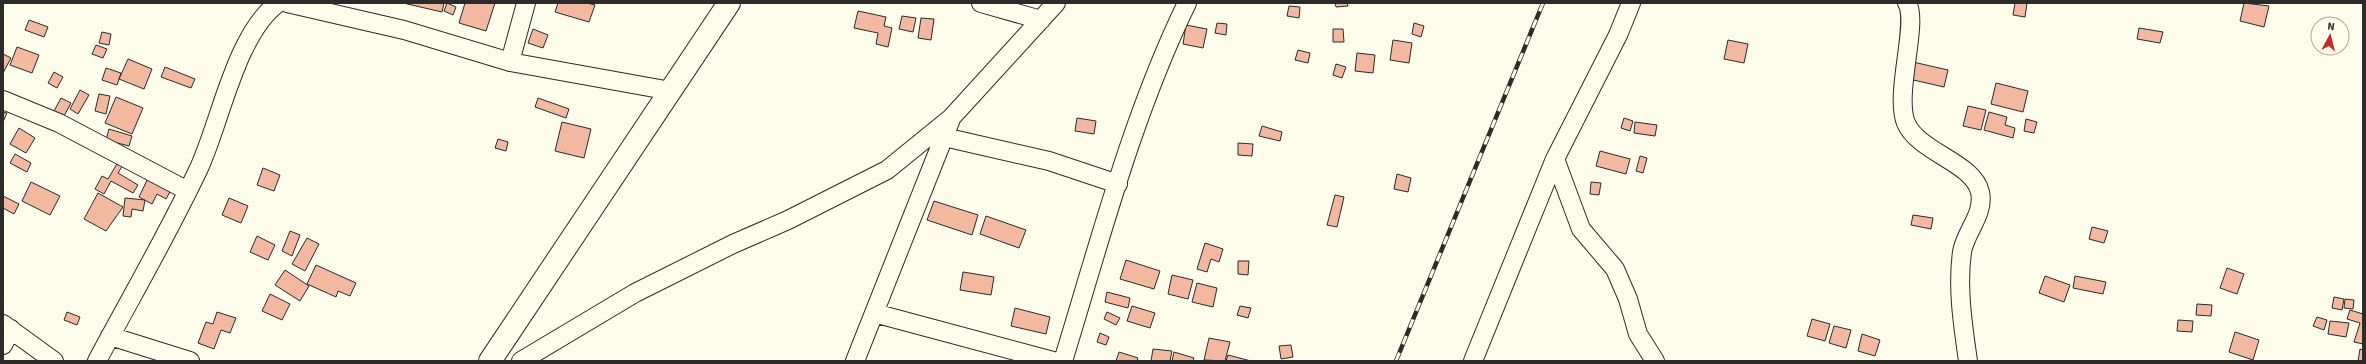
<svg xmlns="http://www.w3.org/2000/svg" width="2366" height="364" viewBox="0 0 2366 364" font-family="'Source Sans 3',sans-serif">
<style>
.building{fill:#f2b8a0;stroke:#2b2b2b}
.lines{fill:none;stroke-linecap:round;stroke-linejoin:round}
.minor-casing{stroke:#2b2b2b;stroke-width:20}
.major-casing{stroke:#2b2b2b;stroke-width:24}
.minor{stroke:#fdfbea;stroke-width:18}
.major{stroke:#fdfbea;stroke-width:22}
.rail-casing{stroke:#2b2b2b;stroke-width:4.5}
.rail{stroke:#fdfbea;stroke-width:3;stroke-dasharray:9;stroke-linecap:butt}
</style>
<rect width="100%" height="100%" fill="#fdfbea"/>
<!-- building -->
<path class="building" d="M403,3H444L442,12Z
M447,3L456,7L453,15L444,11Z
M465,3H495L486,31L459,23Z
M558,3H587L595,5L589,22L555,12Z
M1335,3H1347L1348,6L1336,7Z
M2015,3H2027L2025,17L2013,15Z
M2244,3L2269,6L2264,27L2240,21Z
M1289,6L1300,7L1299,18L1287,16Z
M858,11L886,17L884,26L892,28L888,47L876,44L878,33L854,28Z
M902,16L916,18L913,32L899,29Z
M921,18L934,19L931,40L918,38Z
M29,20L48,27L44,37L25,30Z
M1217,23L1227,24L1226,35L1215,33Z
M1414,23L1424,26L1421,37L1412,34Z
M1186,25L1207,29L1203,48L1183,44Z
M2139,28L2163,32L2160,43L2137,39Z
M533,29L548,35L543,48L528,43Z
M1333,29H1343L1344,42H1333Z
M102,32L111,34L109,45L99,43Z
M1393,40L1412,43L1409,63L1390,60Z
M1728,40L1748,44L1744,63L1724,59Z
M96,45L107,49L103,58L92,54Z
M17,47L39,55L32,73L10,65Z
M1298,50L1310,53L1308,63L1295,60Z
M1357,53L1375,55L1373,73L1355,71Z
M3,54L11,58L3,73Z
M128,59L152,69L144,89L119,79Z
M1913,62L1948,70L1944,87L1909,79Z
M1336,64L1346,67L1342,78L1333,75Z
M165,67L195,79L191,88L161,77Z
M106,68L121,73L117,85L102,80Z
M54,72L63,77L57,88L48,83Z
M1996,83L2028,91L2023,112L1991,104Z
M80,90L89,95L78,114L70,109Z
M99,94L110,96L106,114L95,111Z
M116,97L143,108L132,134L105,123Z
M61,98L71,103L64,116L54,111Z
M538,98L569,109L566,118L535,107Z
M1968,106L1986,110L1981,130L1963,126Z
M3,112L7,113L3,122Z
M1989,112L2007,117L2005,125L2015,128L2013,138L1984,130Z
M1077,118L1096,121L1094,134L1075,131Z
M1624,118L1633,121L1630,131L1621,128Z
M2026,119L2037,122L2034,133L2024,131Z
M562,122L591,129L584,158L555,151Z
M1635,122L1657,125L1655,136L1634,133Z
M1262,126L1282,132L1280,141L1259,136Z
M19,128L35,138L26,153L10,144Z
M109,129L132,136L129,146L106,140Z
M498,139L508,142L506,151L495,148Z
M1238,143L1253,144L1252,156L1238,155Z
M1600,151L1630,159L1626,174L1596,166Z
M15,154L31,163L27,172L10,163Z
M1640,156L1647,158L1643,173L1636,171Z
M121,157L126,160L118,173L138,185L133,193L111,181L104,194L95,189L102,176L108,179Z
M263,168L280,175L274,191L257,185Z
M150,174L173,186L166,199L157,194L152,204L139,197Z
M1397,174L1411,178L1408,192L1394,189Z
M31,182L60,196L50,215L22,201Z
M1591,182L1601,183L1599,195L1590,194Z
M98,193L123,207L106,231L84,219Z
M1335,195L1344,197L1337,227L1327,225Z
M3,196L19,204L14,214L3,208Z
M125,198L145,200L143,211L132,209L131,217L123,216Z
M229,198L248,206L241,223L222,215Z
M934,201L978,215L972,235L927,220Z
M1913,215L1933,218L1931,229L1911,225Z
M986,216L1026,230L1019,248L980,234Z
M2092,227L2108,231L2104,243L2089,239Z
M290,231L300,235L292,256L282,251Z
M257,236L275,245L268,260L250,252Z
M307,238L319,244L305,271L292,264Z
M1205,243L1223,249L1219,262L1211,259L1207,272L1197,269Z
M1126,260L1160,271L1154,289L1120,279Z
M1238,261H1249L1248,275L1238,274Z
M316,265L356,283L350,296L338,291L336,297L307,284Z
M2227,268L2244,274L2237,294L2220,288Z
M285,270L309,286L300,301L275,285Z
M963,272L994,277L991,295L960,290Z
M1172,275L1193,280L1188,299L1168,294Z
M2045,276L2070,285L2064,302L2039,293Z
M2075,276L2106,282L2103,294L2073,288Z
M1197,283L1217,288L1213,307L1192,302Z
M1107,292L1130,298L1128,308L1105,302Z
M270,294L290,304L282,320L262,311Z
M2334,297L2344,299L2342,310L2332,308Z
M2345,299L2354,300L2353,309L2344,308Z
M2197,304L2212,305L2211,316L2196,315Z
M1132,306L1155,313L1150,328L1127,321Z
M1240,306L1251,308L1248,318L1237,315Z
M1015,308L1050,317L1046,334L1011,326Z
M2350,310L2363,314V344L2354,342L2360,323L2347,319Z
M67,312L80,317L77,325L64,320Z
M217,312L236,318L230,333L221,330L214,349L198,343L206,322L213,324Z
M1107,312L1120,318L1116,325L1104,319Z
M2317,317L2327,320L2324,330L2313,326Z
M1812,319L1830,324L1825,341L1807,336Z
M2178,320L2193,321L2192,332L2177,331Z
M2330,321L2349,323L2346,337L2328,334Z
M1834,326L1851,330L1846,348L1829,343Z
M2235,332L2259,340L2253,360L2229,352Z
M1100,333L1109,337L1106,345L1097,342Z
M1862,334L1880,340L1875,356L1858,351Z
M1209,338L1230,342L1225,361L1204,360Z
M1291,345L1293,357L1281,359L1279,346Z
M1153,349L1172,351L1170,361H1151Z
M2360,349L2363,350V361H2358Z
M1119,352L1138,358L1137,361H1116Z
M1174,352L1194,358L1193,361H1172Z
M1228,355L1251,361H1226Z"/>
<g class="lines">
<defs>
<path id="minor" d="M287,3L404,30L510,62L671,91
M981,3L1041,20
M1907,3C1919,22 1894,94 1906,123C1919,153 1973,162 1980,192C1985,214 1965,232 1962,252C1957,288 1963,326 1968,361
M510,62L526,3
M3,100L59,123L188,191
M944,137L1049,161L1118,184
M1555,159L1581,229L1615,269L1628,299L1638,334L1655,361
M874,313L1053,361
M3,324L54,361
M110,336L190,361
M3,345L11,329
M97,361C131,297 168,234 199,168C221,120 236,34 278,3
M521,361L635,293L733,244L788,220L887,170L951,118L1056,3
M855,361L951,119
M1063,361C1100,241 1132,116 1187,3
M1473,361L1555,159L1618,35L1631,3"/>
<path id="major" d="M490,361L729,3"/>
</defs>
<!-- minor casing -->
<use href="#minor" class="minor-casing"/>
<!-- major casing -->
<use href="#major" class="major-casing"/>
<!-- minor -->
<use href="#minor" class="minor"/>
<!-- major -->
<use href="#major" class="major"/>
<defs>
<path id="rail" d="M1396,361L1543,3"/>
</defs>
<!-- rail casing -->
<use href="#rail" class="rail-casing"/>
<!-- rail -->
<use href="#rail" class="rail"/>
</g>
<!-- border -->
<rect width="2366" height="364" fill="none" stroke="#2b2b2b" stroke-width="8"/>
<!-- north arrow -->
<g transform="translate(2330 36) rotate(7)"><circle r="19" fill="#fdfbea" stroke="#a9a89e"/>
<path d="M0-3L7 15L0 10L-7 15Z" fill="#c62828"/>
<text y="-6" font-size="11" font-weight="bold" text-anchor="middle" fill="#2b2b2b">N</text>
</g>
</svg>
